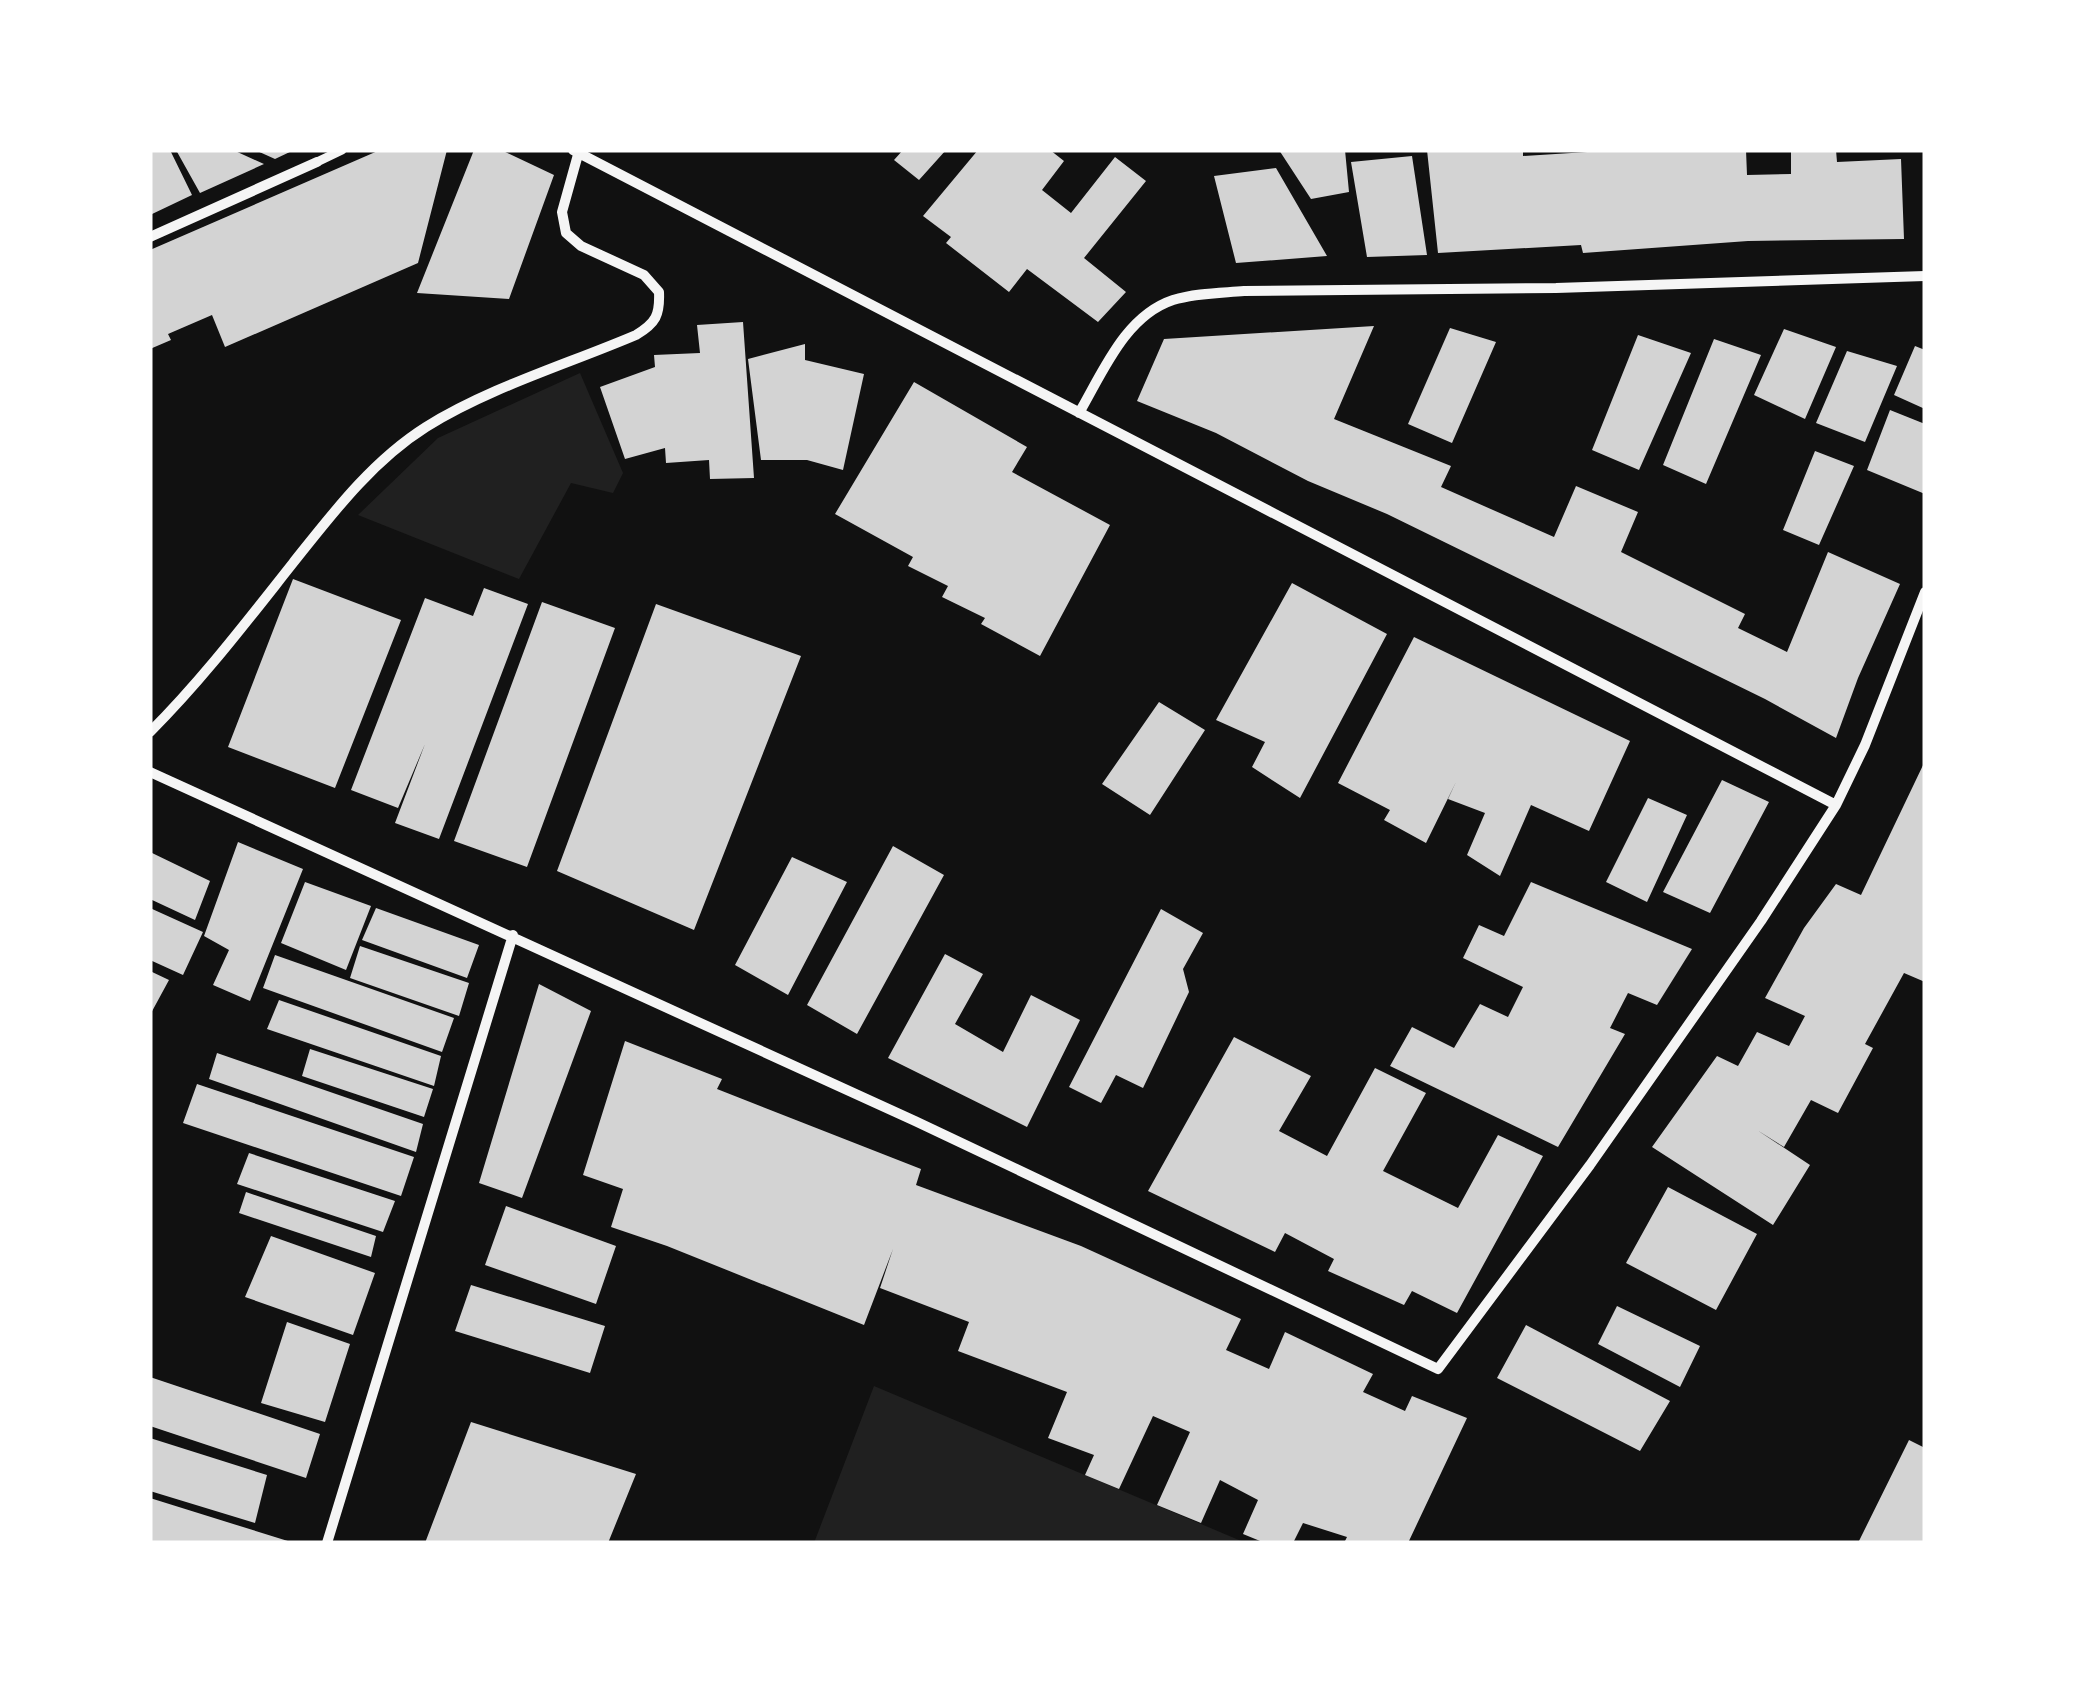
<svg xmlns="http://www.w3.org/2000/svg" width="2075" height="1693" viewBox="0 0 2075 1693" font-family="'DM Sans',sans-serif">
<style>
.green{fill:#202020}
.building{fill:#d3d3d3}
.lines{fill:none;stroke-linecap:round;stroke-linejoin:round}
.pedestrian{stroke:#f5f5f5;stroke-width:9}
.minor{stroke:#f5f5f5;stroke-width:10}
</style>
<rect width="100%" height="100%" fill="#111"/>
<!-- green -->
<path class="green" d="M580,373L623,473L613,493L571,483L519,579L358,515L438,438Z
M874,1386L1246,1543H814Z"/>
<!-- building -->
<path class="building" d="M150,150H170L192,195L150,215Z
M176,150H233L264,164L200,193Z
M255,150H294L275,159Z
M380,150H447L418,263L225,347L212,315L168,334L171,340L150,349V250Z
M474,150H501L554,175L509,299L417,293Z
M903,150H946L919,180L894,160Z
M978,150H1050L1064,161L1042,190L1071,213L1115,157L1146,181L1084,258L1126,292L1098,322L1027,269L1009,292L946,243L951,237L923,216Z
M1279,150H1345L1349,192L1311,199Z
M1427,150H1523V156L1619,150H1746L1747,175L1791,174V150H1836L1837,162L1901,159L1904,239L1748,241L1583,253L1581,245L1438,253Z
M1412,156L1427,255L1367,257L1351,162Z
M1276,168L1327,256L1236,263L1214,176Z
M743,322L754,478L710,479L709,460L666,463L665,448L625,459L600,387L655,367L654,355L700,353L697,325Z
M1374,326L1334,419L1451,466L1441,487L1554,537L1576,486L1638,512L1621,552L1745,614L1738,628L1787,652L1828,552L1900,584L1858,678L1836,738L1765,699L1387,514L1308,481L1216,433L1137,401L1164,339Z
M1450,328L1496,342L1452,443L1408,424Z
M1784,329L1836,347L1805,419L1754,395Z
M1638,335L1691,353L1639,470L1592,450Z
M1714,339L1761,355L1706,484L1663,465Z
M805,344V360L864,374L843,470L807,460H761L748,359Z
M1915,346L1925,350V409L1894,395Z
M1847,351L1897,366L1865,442L1816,423Z
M914,382L1027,447L1012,472L1110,525L1040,656L981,624L985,618L942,597L948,586L908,566L913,557L835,514Z
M1890,410L1925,424V494L1867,470Z
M1815,451L1854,466L1819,545L1783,530Z
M293,579L401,620L335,788L228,747Z
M1292,583L1387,634L1300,798L1252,767L1265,742L1216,720Z
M484,588L528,604L439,839L395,823L425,744L398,808L351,790L425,598L473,616Z
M542,602L615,628L527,867L454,841Z
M656,604L801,656L694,930L557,871Z
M1414,637L1630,741L1589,831L1531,805L1500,876L1467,855L1485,813L1448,799L1456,782L1426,843L1384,820L1390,810L1338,783Z
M1159,702L1205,730L1150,815L1102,784Z
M1925,761V982L1904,973L1865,1044L1873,1048L1838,1113L1811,1100L1784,1147L1757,1130L1810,1165L1773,1225L1652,1147L1717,1056L1738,1066L1757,1032L1789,1046L1805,1016L1765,998L1804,928L1836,884L1861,895Z
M1722,780L1769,802L1710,913L1663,892Z
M1648,798L1687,815L1647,902L1606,882Z
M238,842L303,869L250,1001L213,985L229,950L204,936Z
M893,846L944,875L857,1034L807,1005Z
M150,852L210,881L195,920L150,899Z
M792,857L847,882L788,995L735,965Z
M305,882L371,906L346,970L281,943Z
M1531,882L1692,949L1657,1005L1628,993L1610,1028L1625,1034L1558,1147L1390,1066L1412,1027L1454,1048L1480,1004L1508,1017L1523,987L1463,958L1479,925L1504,936Z
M150,908L203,932L183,975L150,960Z
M376,908L479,945L467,978L362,940Z
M1161,909L1203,933L1183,969L1189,992L1143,1088L1116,1075L1101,1103L1069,1087Z
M360,946L469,983L459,1016L350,978Z
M945,954L983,974L955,1024L1003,1052L1031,995L1080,1020L1027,1127L888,1058Z
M275,955L454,1018L442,1052L263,988Z
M150,971L169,980L150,1015Z
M539,984L591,1011L522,1198L479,1183Z
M279,1000L441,1056L434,1086L267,1029Z
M1234,1037L1311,1076L1279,1131L1327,1156L1375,1068L1426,1093L1383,1171L1458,1208L1498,1135L1543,1156L1457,1313L1412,1291L1404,1305L1328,1271L1334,1259L1285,1233L1275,1252L1148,1191Z
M625,1041L722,1079L717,1089L921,1169L916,1185L1081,1246L1241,1319L1226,1350L1269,1369L1285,1332L1373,1374L1363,1392L1405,1411L1412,1396L1467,1418L1408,1543H1344L1347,1537L1303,1523L1293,1543H1265L1243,1534L1258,1500L1220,1480L1201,1523L1157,1505L1190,1432L1153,1416L1119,1489L1085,1475L1094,1455L1048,1438L1067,1392L958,1351L969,1322L880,1288L893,1249L864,1325L667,1246L611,1227L623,1189L583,1175Z
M310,1049L433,1089L424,1117L302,1076Z
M217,1053L423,1124L416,1152L209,1079Z
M197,1084L414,1157L401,1196L183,1123Z
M249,1153L395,1201L383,1232L237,1184Z
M1668,1187L1757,1234L1716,1310L1626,1263Z
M246,1192L376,1236L371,1257L239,1213Z
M506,1206L616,1246L596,1304L485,1265Z
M271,1236L375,1273L353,1335L245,1297Z
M471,1285L605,1326L590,1373L455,1331Z
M1617,1306L1700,1346L1680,1387L1598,1344Z
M287,1322L350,1344L325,1422L261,1403Z
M1526,1325L1670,1401L1640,1451L1497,1378Z
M150,1377L320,1434L306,1478L150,1426Z
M471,1422L636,1474L608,1543H425Z
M150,1438L267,1475L255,1523L150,1491Z
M1909,1440L1925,1448V1543H1858Z
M150,1498L291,1542V1543H150Z"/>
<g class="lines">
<!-- pedestrian -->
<path class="pedestrian" d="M317,162L342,150"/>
<!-- minor -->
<path class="minor" d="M573,150L1836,805
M150,237L317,162
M1079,413C1103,372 1125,316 1173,300C1196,293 1221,293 1244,291L1556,288L1925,276
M150,732C202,680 247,621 293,563C332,514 372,461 426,427C488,388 568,364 636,335C656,323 660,315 659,292L644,275L581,246L566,233L562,212L579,151
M150,772L915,1121L1438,1369L1590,1165L1761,921L1836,805L1865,745L1925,592
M327,1543L513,935"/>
</g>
<!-- border -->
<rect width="2075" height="1693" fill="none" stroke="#ffffff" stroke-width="305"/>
</svg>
